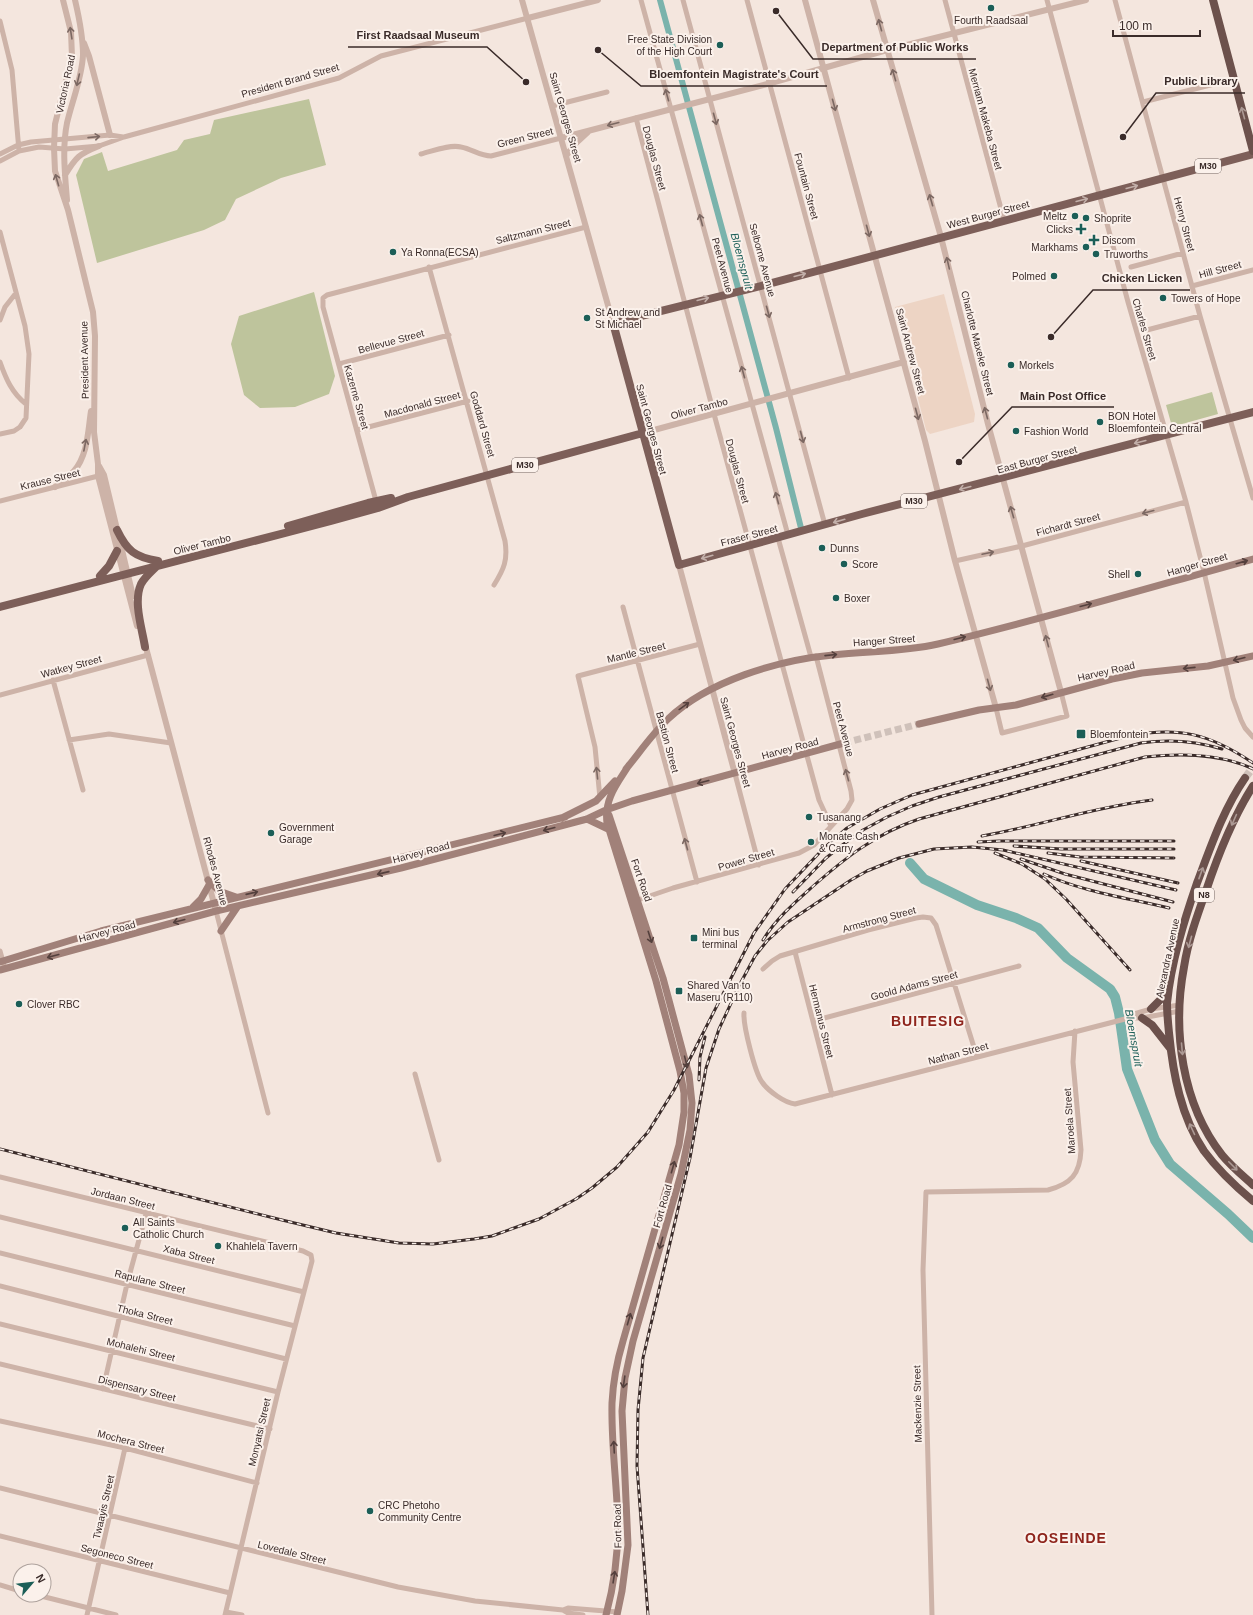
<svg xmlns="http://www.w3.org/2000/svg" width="1253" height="1615" viewBox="0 0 1253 1615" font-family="Arial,sans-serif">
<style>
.green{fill:#bec49c}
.plaza{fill:#edd4c4}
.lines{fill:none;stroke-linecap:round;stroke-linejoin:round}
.canal{stroke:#7ab3ac;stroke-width:6}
.river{stroke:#7ab3ac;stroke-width:10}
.secondary-tunnel{stroke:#cfc1ba;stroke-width:7;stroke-dasharray:7 3.5;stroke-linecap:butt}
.trunk-tunnel{stroke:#cfc1ba;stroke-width:8;stroke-dasharray:8 4;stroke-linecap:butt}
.minor{stroke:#cdb3a8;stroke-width:5}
.tertiary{stroke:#cdb3a8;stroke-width:6}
.secondary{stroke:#a18179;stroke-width:7}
.primary{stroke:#7d5f59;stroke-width:8}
.trunk{stroke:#6c514c;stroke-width:8}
.rail-casing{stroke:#3a2b29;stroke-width:3}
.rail{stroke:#fbf1eb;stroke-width:1.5;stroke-dasharray:4.5;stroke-linecap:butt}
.oneway{stroke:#7c6862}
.oneway2{stroke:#ac9994}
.oneway3{stroke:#c2afa9}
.oneway4{stroke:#54403d}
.poi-dot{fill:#1b5e57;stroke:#fbf1eb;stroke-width:1.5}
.labels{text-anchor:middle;stroke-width:4;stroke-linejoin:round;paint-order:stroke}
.shield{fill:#fbf1eb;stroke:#746663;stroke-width:1}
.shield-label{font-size:9px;font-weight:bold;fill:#3a2b29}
.poi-label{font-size:10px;fill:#3a2b29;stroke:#fbf1eb;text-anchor:start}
.street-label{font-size:10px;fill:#3a2b29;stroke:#fbf1eb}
.water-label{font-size:11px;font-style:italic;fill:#1b5e57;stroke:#fbf1eb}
.district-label{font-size:14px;font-weight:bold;letter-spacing:1px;fill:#8e241c;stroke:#fbf1eb}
.leader{fill:none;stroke:#3a2b29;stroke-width:1.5}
.callout-dot{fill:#3a2b29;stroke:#fbf1eb;stroke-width:1.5}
.callout-label{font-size:11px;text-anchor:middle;font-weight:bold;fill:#3a2b29;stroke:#fbf1eb;stroke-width:4;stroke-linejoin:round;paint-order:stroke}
</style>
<rect width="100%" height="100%" fill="#f4e6de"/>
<!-- green -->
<path class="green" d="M309,99L326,165L281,178L236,199L225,220L204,230L97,263L76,175L84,159L102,152L108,171L177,150L184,140L210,134L214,120Z
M314,292L335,376L329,394L295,407L260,408L244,395L231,344L239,316Z
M1212,392L1218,414L1175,426L1171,423L1166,405Z"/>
<!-- plaza -->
<path class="plaza" d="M944,294L975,414L974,422L930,434L926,430L895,307Z"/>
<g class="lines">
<!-- canal -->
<path class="canal" d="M660,0L776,428L801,528"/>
<!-- river -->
<path class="river" d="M910,863L924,879L977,905L1016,918L1038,928L1067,958L1110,989L1115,997L1119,1013L1127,1069L1155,1140L1170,1164L1228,1214L1253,1238"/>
<!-- secondary-tunnel -->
<path class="secondary-tunnel" d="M844,743L919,724"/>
<!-- trunk-tunnel -->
<path class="trunk-tunnel" d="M1245,778L1253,767"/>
<!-- minor -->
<path class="minor" d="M641,0L788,535
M683,0L825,525
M747,0L849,378
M945,0L1004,220
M1047,0L1128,302L1186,502L1204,572L1233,698L1241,720L1245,728L1253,737
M1115,0L1200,316L1253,498
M0,21L12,70L19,151
M1143,102L1234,79
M552,106L607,92
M636,118L714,414L819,800L831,826
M0,154L18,145L31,142L110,135L123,137
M421,154C433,151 450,144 461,147C472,149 480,156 491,156L561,138
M0,161L19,151L39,147L65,149L99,146L124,137L339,78L381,56L528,18
M0,232L25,326L29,354L26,418L20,427L14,431L0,434
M429,267L505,541C508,560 504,569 494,585
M1131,267L1183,253
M1192,286L1253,270
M0,320L5,307L16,293
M1147,330L1200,316
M0,362C6,379 12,393 26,404
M339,364L449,335
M357,430L468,401
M0,501L102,475
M376,501L323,307V298L327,295L586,227
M778,538L811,657
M955,561L1022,546L1186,502
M623,607L697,882
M53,680L83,790
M0,695L148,655
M996,708L1002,733L1067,716L1061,692
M69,740L109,734L171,743
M735,774L759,865
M600,798L595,747L578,676L700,644
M635,901L673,888L799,853L814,845L847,809L852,800L851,791L816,656
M216,911L268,1113
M0,951L5,969
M795,952L832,1095
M763,969L772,961L780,956L868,930L916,918L923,917L931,918L936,925L977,1057
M744,1013C743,1025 755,1073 762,1082C768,1091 785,1103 795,1104L1125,1019L1134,1014L1151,1009L1180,1005
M1129,1018H1142L1180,1011
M813,1021L1019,966
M415,1074L439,1160
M0,1177L303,1251L311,1255L312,1261L278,1392L225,1615
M0,1217L304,1292
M0,1253L295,1326
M0,1286L286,1359
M0,1324L278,1392
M0,1364L270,1429
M103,1389L127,1284L146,1214
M0,1421L125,1448L257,1483
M0,1488L398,1587L475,1601L563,1610L568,1613L583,1615
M0,1536L230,1593
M0,1585L20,1591
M37,1595L116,1615
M563,1610L568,1608L618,1612
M226,1612L242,1615
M87,1615L125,1448
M932,1615L923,1270L926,1192L1048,1190C1071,1184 1080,1174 1081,1150L1073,1062L1075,1031"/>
<!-- tertiary -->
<path class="tertiary" d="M63,0L71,32L72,57L55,124L54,148L55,171L68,210L93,312L95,336L94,432L98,464V476L137,626
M522,0L613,323
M805,0L925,441L955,561L996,708
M873,0L941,237L988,424L1061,692
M528,18L598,0
M84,43L89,56L110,135
M561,138L771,83L887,50L1086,0
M566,156L575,144L588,132
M65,175C76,157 79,154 99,146
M67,200C65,175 62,148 67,123C72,101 82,78 83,55C83,37 79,17 75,0
M643,433L904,362
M99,466L104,475L133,596
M55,487C62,482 69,477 74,471C88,455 88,430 91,411
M679,565L735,774
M145,644L216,911"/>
<!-- secondary -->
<path class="secondary" d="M919,724L979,710L1016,705L1112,679L1142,673L1208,666L1253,656
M626,769C640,752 652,734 668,719C708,681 778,660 833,655C868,651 903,652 938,644C1044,619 1148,588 1253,559
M609,815L663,978L689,1075L692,1103L690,1130L681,1174L633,1341L625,1378L622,1411L628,1545L622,1591L617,1615
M562,818L596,801L615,781
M587,819L608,829
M208,880L219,891L236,897
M193,907L201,899L209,885
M221,931L238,906
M0,962L101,931L565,817
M0,970L216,911L401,868L587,819L606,810L632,801L844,743
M606,1615C614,1585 618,1556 618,1525C617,1484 611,1444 612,1403C613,1382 617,1361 623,1341L679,1145L684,1112V1093L680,1071L656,981L607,823C604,799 617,784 629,765"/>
<!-- primary -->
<path class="primary" d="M1253,154L761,286L613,323L679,565L862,514L1253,412
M288,526L368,503L391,498
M117,530C127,551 135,557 158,561
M100,576L109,566L117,551
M0,607L331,521L378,508L408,497L643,433
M145,647C142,628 133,602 141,584C145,577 151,572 156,567"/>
<!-- trunk -->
<path class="trunk" d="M1213,0L1253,151
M1245,778C1223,810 1211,846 1197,883C1184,921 1171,962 1167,1003C1167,1013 1168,1023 1169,1033C1173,1074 1181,1117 1204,1151C1218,1170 1235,1186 1253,1201
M1253,786C1232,819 1218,855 1206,891C1197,916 1188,941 1184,967C1172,1030 1182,1104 1222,1155C1231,1166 1242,1175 1253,1185
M1151,1009L1162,998L1167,988
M1142,1018L1152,1025L1170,1048"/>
<defs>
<path id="rail" d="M982,836C1039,826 1094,807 1152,800
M978,842L999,841H1174
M1014,846L1061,849H1174
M995,853L1022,864L1045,879L1066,899L1130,970
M1048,853L1080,857L1174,858
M1021,859L1065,874L1173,902
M1081,861L1178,883
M1044,874C1083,892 1128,898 1169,908
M793,892L826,858L841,846L863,830L887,817L912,806L939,797L1141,743C1168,739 1196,741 1222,749
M763,940C776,919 793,904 811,888C845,858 875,834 919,819L1145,757C1181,753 1220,753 1253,769
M699,1080L700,1057L705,1037
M0,1149L282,1220L336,1233L399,1243L433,1244L474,1239L492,1236L539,1219L576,1199L592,1188L617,1167L648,1132L674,1090L754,933L785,889L822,850L847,828L880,809L912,795L1128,736C1180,726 1210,734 1253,763
M648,1615L637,1466L638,1410L643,1358L690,1158L706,1068L719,1029L740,984L755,956L767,941L788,922L851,880L867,871L899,858L934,849L972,847L1003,850L1176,890"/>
</defs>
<!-- rail casing -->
<use href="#rail" class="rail-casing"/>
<!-- rail -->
<use href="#rail" class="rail"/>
</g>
<!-- one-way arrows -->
<defs><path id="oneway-shaft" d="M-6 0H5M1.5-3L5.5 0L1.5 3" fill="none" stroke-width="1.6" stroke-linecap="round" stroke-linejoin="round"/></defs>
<g class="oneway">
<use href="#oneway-shaft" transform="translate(880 25) rotate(-105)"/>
<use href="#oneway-shaft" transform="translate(71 33) rotate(-99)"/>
<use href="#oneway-shaft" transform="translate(894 75) rotate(-106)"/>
<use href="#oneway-shaft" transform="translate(78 80) rotate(103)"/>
<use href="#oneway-shaft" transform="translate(667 95) rotate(-105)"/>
<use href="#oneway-shaft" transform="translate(834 105) rotate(75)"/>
<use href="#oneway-shaft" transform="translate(715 119) rotate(75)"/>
<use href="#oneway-shaft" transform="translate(613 124) rotate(165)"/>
<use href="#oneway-shaft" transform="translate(94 137) rotate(-6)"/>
<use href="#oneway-shaft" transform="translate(57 180) rotate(-106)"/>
<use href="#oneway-shaft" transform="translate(931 200) rotate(-106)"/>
<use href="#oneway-shaft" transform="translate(701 220) rotate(-105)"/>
<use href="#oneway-shaft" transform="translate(868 231) rotate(75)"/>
<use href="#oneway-shaft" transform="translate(948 263) rotate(-103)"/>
<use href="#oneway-shaft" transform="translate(768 312) rotate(75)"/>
<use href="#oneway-shaft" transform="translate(743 372) rotate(-105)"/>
<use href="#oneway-shaft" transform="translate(986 413) rotate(-105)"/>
<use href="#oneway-shaft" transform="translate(917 414) rotate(75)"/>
<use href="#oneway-shaft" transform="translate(802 437) rotate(75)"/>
<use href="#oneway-shaft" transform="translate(85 445) rotate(-79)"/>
<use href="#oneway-shaft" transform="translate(777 498) rotate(-105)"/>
<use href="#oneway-shaft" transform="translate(1012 512) rotate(-106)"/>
<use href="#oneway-shaft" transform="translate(1148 512) rotate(165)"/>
<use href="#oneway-shaft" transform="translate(988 553) rotate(-12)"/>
<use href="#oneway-shaft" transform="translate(1047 641) rotate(-105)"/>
<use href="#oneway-shaft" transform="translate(989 685) rotate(75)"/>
<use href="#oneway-shaft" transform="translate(597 773) rotate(-96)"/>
<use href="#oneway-shaft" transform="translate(847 775) rotate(-105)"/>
<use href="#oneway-shaft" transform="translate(686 844) rotate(-105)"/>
</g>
<g class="oneway2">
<use href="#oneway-shaft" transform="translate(1243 113) rotate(-105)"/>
<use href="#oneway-shaft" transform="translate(1234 820) rotate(114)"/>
<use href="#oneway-shaft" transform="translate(1201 873) rotate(-70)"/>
<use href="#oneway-shaft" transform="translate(1190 942) rotate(105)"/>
<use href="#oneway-shaft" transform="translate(1182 1049) rotate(85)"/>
<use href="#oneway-shaft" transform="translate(1192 1129) rotate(-115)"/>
<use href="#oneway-shaft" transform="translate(1233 1166) rotate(45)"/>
</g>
<g class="oneway3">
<use href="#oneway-shaft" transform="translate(1132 187) rotate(-15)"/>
<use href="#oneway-shaft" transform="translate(1082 200) rotate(-14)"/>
<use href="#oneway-shaft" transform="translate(800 275) rotate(-15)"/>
<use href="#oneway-shaft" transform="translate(703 299) rotate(-14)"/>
<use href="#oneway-shaft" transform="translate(1140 442) rotate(166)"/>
<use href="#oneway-shaft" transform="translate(965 488) rotate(165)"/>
<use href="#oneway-shaft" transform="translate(839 521) rotate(164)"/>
<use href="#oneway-shaft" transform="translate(707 557) rotate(164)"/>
</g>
<g class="oneway4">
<use href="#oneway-shaft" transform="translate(1242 562) rotate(-16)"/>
<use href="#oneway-shaft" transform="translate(1086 605) rotate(-15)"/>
<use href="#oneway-shaft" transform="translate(960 638) rotate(-14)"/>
<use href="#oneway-shaft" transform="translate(831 655) rotate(-6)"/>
<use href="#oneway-shaft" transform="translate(1239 659) rotate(166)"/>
<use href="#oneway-shaft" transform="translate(1189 668) rotate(174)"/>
<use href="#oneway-shaft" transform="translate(1047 696) rotate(164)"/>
<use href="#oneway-shaft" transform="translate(684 706) rotate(-36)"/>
<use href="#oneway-shaft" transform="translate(703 782) rotate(165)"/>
<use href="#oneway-shaft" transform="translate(549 829) rotate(165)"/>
<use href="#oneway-shaft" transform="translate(500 834) rotate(-14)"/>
<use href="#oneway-shaft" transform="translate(383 873) rotate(167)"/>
<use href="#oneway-shaft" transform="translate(252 893) rotate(-13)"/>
<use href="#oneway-shaft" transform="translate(179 921) rotate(165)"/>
<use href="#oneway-shaft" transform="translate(650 937) rotate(72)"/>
<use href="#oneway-shaft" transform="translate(53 956) rotate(165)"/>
<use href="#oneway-shaft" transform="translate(686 1062) rotate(76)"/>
<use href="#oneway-shaft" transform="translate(673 1167) rotate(-74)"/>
<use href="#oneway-shaft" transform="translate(661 1243) rotate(106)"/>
<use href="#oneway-shaft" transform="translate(629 1319) rotate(-74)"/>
<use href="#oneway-shaft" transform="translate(624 1382) rotate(98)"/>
<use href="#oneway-shaft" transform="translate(614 1447) rotate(-93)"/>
<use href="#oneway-shaft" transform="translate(614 1577) rotate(-81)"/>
</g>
<!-- markers -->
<g class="poi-dot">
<circle cx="991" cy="8" r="4"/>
<circle cx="720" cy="45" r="4"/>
<circle cx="1075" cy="216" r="4"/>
<circle cx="1086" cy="218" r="4"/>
<path d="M1079 223h4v4h4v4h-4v4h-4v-4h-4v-4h4z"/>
<path d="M1092 234h4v4h4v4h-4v4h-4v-4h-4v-4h4z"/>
<circle cx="1086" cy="247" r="4"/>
<circle cx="393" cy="252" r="4"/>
<circle cx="1096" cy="254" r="4"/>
<circle cx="1054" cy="276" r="4"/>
<circle cx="1163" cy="298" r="4"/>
<circle cx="587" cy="318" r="4"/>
<circle cx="1011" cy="365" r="4"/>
<circle cx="1100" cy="422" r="4"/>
<circle cx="1016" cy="431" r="4"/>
<circle cx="822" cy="548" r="4"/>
<circle cx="844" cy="564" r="4"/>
<circle cx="1138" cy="574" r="4"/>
<circle cx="836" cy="598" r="4"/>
<rect x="1076" y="729" width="10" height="10" rx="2"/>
<circle cx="809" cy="817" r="4"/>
<circle cx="271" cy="833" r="4"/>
<circle cx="811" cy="842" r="4"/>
<rect x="690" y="934" width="8" height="8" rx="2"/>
<rect x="675" y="987" width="8" height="8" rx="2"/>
<circle cx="19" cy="1004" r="4"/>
<circle cx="125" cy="1228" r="4"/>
<circle cx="218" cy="1246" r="4"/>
<circle cx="370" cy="1511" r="4"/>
</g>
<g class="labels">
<!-- shield labels -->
<g class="shield">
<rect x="1195" y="159" width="26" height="14" rx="3"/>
<rect x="512" y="458" width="26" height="14" rx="3"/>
<rect x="901" y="494" width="26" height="14" rx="3"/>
<rect x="1194" y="888" width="20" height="14" rx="3"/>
</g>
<g class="shield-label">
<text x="1208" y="169">M30</text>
<text x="525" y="468">M30</text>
<text x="914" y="504">M30</text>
<text x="1204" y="898">N8</text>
</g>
<!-- poi labels -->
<g class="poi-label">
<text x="991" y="24" text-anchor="middle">Fourth Raadsaal</text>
<text x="712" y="43" text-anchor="end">Free State Division<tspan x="712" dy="12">of the High Court</tspan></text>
<text x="1067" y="220" text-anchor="end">Meltz</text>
<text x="1094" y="222">Shoprite</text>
<text x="1073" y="233" text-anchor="end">Clicks</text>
<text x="1102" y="244">Discom</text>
<text x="1078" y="251" text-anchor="end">Markhams</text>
<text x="401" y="256">Ya Ronna(ECSA)</text>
<text x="1104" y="258">Truworths</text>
<text x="1046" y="280" text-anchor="end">Polmed</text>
<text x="1171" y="302">Towers of Hope</text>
<text x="595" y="316">St Andrew and<tspan x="595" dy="12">St Michael</tspan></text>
<text x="1019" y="369">Morkels</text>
<text x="1108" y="420">BON Hotel<tspan x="1108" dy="12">Bloemfontein Central</tspan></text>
<text x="1024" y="435">Fashion World</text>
<text x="830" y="552">Dunns</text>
<text x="852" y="568">Score</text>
<text x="1130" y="578" text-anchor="end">Shell</text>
<text x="844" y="602">Boxer</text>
<text x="1090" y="738">Bloemfontein</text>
<text x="817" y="821">Tusanang</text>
<text x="279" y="831">Government<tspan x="279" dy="12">Garage</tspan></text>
<text x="819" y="840">Monate Cash<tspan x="819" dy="12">&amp; Carry</tspan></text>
<text x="702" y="936">Mini bus<tspan x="702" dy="12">terminal</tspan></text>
<text x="687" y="989">Shared Van to<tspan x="687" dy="12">Maseru (R110)</tspan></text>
<text x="27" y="1008">Clover RBC</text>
<text x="133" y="1226">All Saints<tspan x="133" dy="12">Catholic Church</tspan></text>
<text x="226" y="1250">Khahlela Tavern</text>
<text x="378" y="1509">CRC Phetoho<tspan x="378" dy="12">Community Centre</tspan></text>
</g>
<!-- street labels -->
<g class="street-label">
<text transform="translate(290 80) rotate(-16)" y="4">President Brand Street</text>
<text transform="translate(65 84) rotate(-78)" y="4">Victoria Road</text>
<text transform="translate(566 117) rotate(74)" y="4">Saint Georges Street</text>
<text transform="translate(986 119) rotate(75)" y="4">Merriam Makeba Street</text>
<text transform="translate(525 137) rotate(-14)" y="4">Green Street</text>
<text transform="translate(655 158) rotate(75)" y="4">Douglas Street</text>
<text transform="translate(807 186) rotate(75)" y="4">Fountain Street</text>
<text transform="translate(988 214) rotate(-15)" y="4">West Burger Street</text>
<text transform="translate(1185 224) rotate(75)" y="4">Henry Street</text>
<text transform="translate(533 231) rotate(-14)" y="4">Saltzmann Street</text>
<text transform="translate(763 260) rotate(75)" y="4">Selborne Avenue</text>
<text transform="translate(723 265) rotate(75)" y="4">Peet Avenue</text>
<text transform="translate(1220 269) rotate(-15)" y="4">Hill Street</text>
<text transform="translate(1145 329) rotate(74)" y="4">Charles Street</text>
<text transform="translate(391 341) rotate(-15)" y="4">Bellevue Street</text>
<text transform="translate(978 343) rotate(76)" y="4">Charlotte Maxeke Street</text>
<text transform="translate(911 351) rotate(75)" y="4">Saint Andrew Street</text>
<text transform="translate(84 360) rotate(-91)" y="4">President Avenue</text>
<text transform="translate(357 397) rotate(74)" y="4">Kazerne Street</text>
<text transform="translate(422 404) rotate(-15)" y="4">Macdonald Street</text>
<text transform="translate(699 408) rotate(-15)" y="4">Oliver Tambo</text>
<text transform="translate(483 424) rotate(74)" y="4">Goddard Street</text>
<text transform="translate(652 429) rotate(75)" y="4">Saint Georges Street</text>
<text transform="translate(1037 459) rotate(-15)" y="4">East Burger Street</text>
<text transform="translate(738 471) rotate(75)" y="4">Douglas Street</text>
<text transform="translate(50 479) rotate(-14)" y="4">Krause Street</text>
<text transform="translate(1068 524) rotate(-15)" y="4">Fichardt Street</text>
<text transform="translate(749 535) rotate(-15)" y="4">Fraser Street</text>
<text transform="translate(202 544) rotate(-14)" y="4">Oliver Tambo</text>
<text transform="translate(1197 564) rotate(-16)" y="4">Hanger Street</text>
<text transform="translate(884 640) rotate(-4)" y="4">Hanger Street</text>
<text transform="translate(636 652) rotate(-14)" y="4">Mantle Street</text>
<text transform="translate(71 666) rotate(-15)" y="4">Watkey Street</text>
<text transform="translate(1106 671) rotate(-13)" y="4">Harvey Road</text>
<text transform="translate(844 729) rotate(75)" y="4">Peet Avenue</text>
<text transform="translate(668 742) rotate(75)" y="4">Bastion Street</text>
<text transform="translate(736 742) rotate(75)" y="4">Saint Georges Street</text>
<text transform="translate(790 748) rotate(-15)" y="4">Harvey Road</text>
<text transform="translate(421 852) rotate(-15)" y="4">Harvey Road</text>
<text transform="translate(746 859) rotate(-16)" y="4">Power Street</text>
<text transform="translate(216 871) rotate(75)" y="4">Rhodes Avenue</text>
<text transform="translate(642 880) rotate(71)" y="4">Fort Road</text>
<text transform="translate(879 919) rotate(-15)" y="4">Armstrong Street</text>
<text transform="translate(107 931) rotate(-15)" y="4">Harvey Road</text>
<text transform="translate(1167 958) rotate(-78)" y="4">Alexandra Avenue</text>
<text transform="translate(914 985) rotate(-15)" y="4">Goold Adams Street</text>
<text transform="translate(822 1021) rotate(76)" y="4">Hermanus Street</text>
<text transform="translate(958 1053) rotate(-15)" y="4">Nathan Street</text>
<text transform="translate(1069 1121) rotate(-94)" y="4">Maroela Street</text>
<text transform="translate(123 1198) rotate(14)" y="4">Jordaan Street</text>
<text transform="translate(662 1206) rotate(-74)" y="4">Fort Road</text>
<text transform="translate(189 1254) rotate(14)" y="4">Xaba Street</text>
<text transform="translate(150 1281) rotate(14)" y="4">Rapulane Street</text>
<text transform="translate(145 1314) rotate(14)" y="4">Thoka Street</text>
<text transform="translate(141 1349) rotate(14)" y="4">Mohalehi Street</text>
<text transform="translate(137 1388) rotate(14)" y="4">Dispensary Street</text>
<text transform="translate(917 1404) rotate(-91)" y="4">Mackenzie Street</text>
<text transform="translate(259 1432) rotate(-77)" y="4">Monyatsi Street</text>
<text transform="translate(131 1441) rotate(14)" y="4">Mochera Street</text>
<text transform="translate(103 1507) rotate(-77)" y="4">Twaayis Street</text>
<text transform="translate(617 1526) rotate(-91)" y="4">Fort Road</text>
<text transform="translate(292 1552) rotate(14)" y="4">Lovedale Street</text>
<text transform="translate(117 1556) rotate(14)" y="4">Segoneco Street</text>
</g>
<!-- water labels -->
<g class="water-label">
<text transform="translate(742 261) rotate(75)" y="4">Bloemspruit</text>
<text transform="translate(1134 1038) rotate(80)" y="4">Bloemspruit</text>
</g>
<!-- district labels -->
<g class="district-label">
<text x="928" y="1026">BUITESIG</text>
<text x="1066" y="1543">OOSEINDE</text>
</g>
</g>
<!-- callouts -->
<path class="leader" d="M526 82L487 47H348M776 11L813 59H976M598 50L641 86H827M1123 137L1156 93H1245M1051 337L1093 290H1190M959 462L1012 407H1114"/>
<g class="callout-dot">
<circle cx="526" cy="82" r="4"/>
<circle cx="776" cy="11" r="4"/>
<circle cx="598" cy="50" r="4"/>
<circle cx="1123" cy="137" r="4"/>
<circle cx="1051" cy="337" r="4"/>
<circle cx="959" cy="462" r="4"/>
</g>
<g class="callout-label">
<text x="418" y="39">First Raadsaal Museum</text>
<text x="895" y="51">Department of Public Works</text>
<text x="734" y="78">Bloemfontein Magistrate's Court</text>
<text x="1201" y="85">Public Library</text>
<text x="1142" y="282">Chicken Licken</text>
<text x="1063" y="400">Main Post Office</text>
</g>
<!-- north arrow -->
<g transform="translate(32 1583) rotate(62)"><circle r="19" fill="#fbf1eb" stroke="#aea29d"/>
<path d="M0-3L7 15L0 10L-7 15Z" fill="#1b5e57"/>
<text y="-6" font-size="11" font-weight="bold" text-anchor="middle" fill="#3a2b29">N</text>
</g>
<!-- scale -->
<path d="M1113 30v6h87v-6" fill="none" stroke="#3a2b29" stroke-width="2"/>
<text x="1119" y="30" font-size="12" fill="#3a2b29" stroke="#fbf1eb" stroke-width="3" paint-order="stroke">100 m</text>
</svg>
